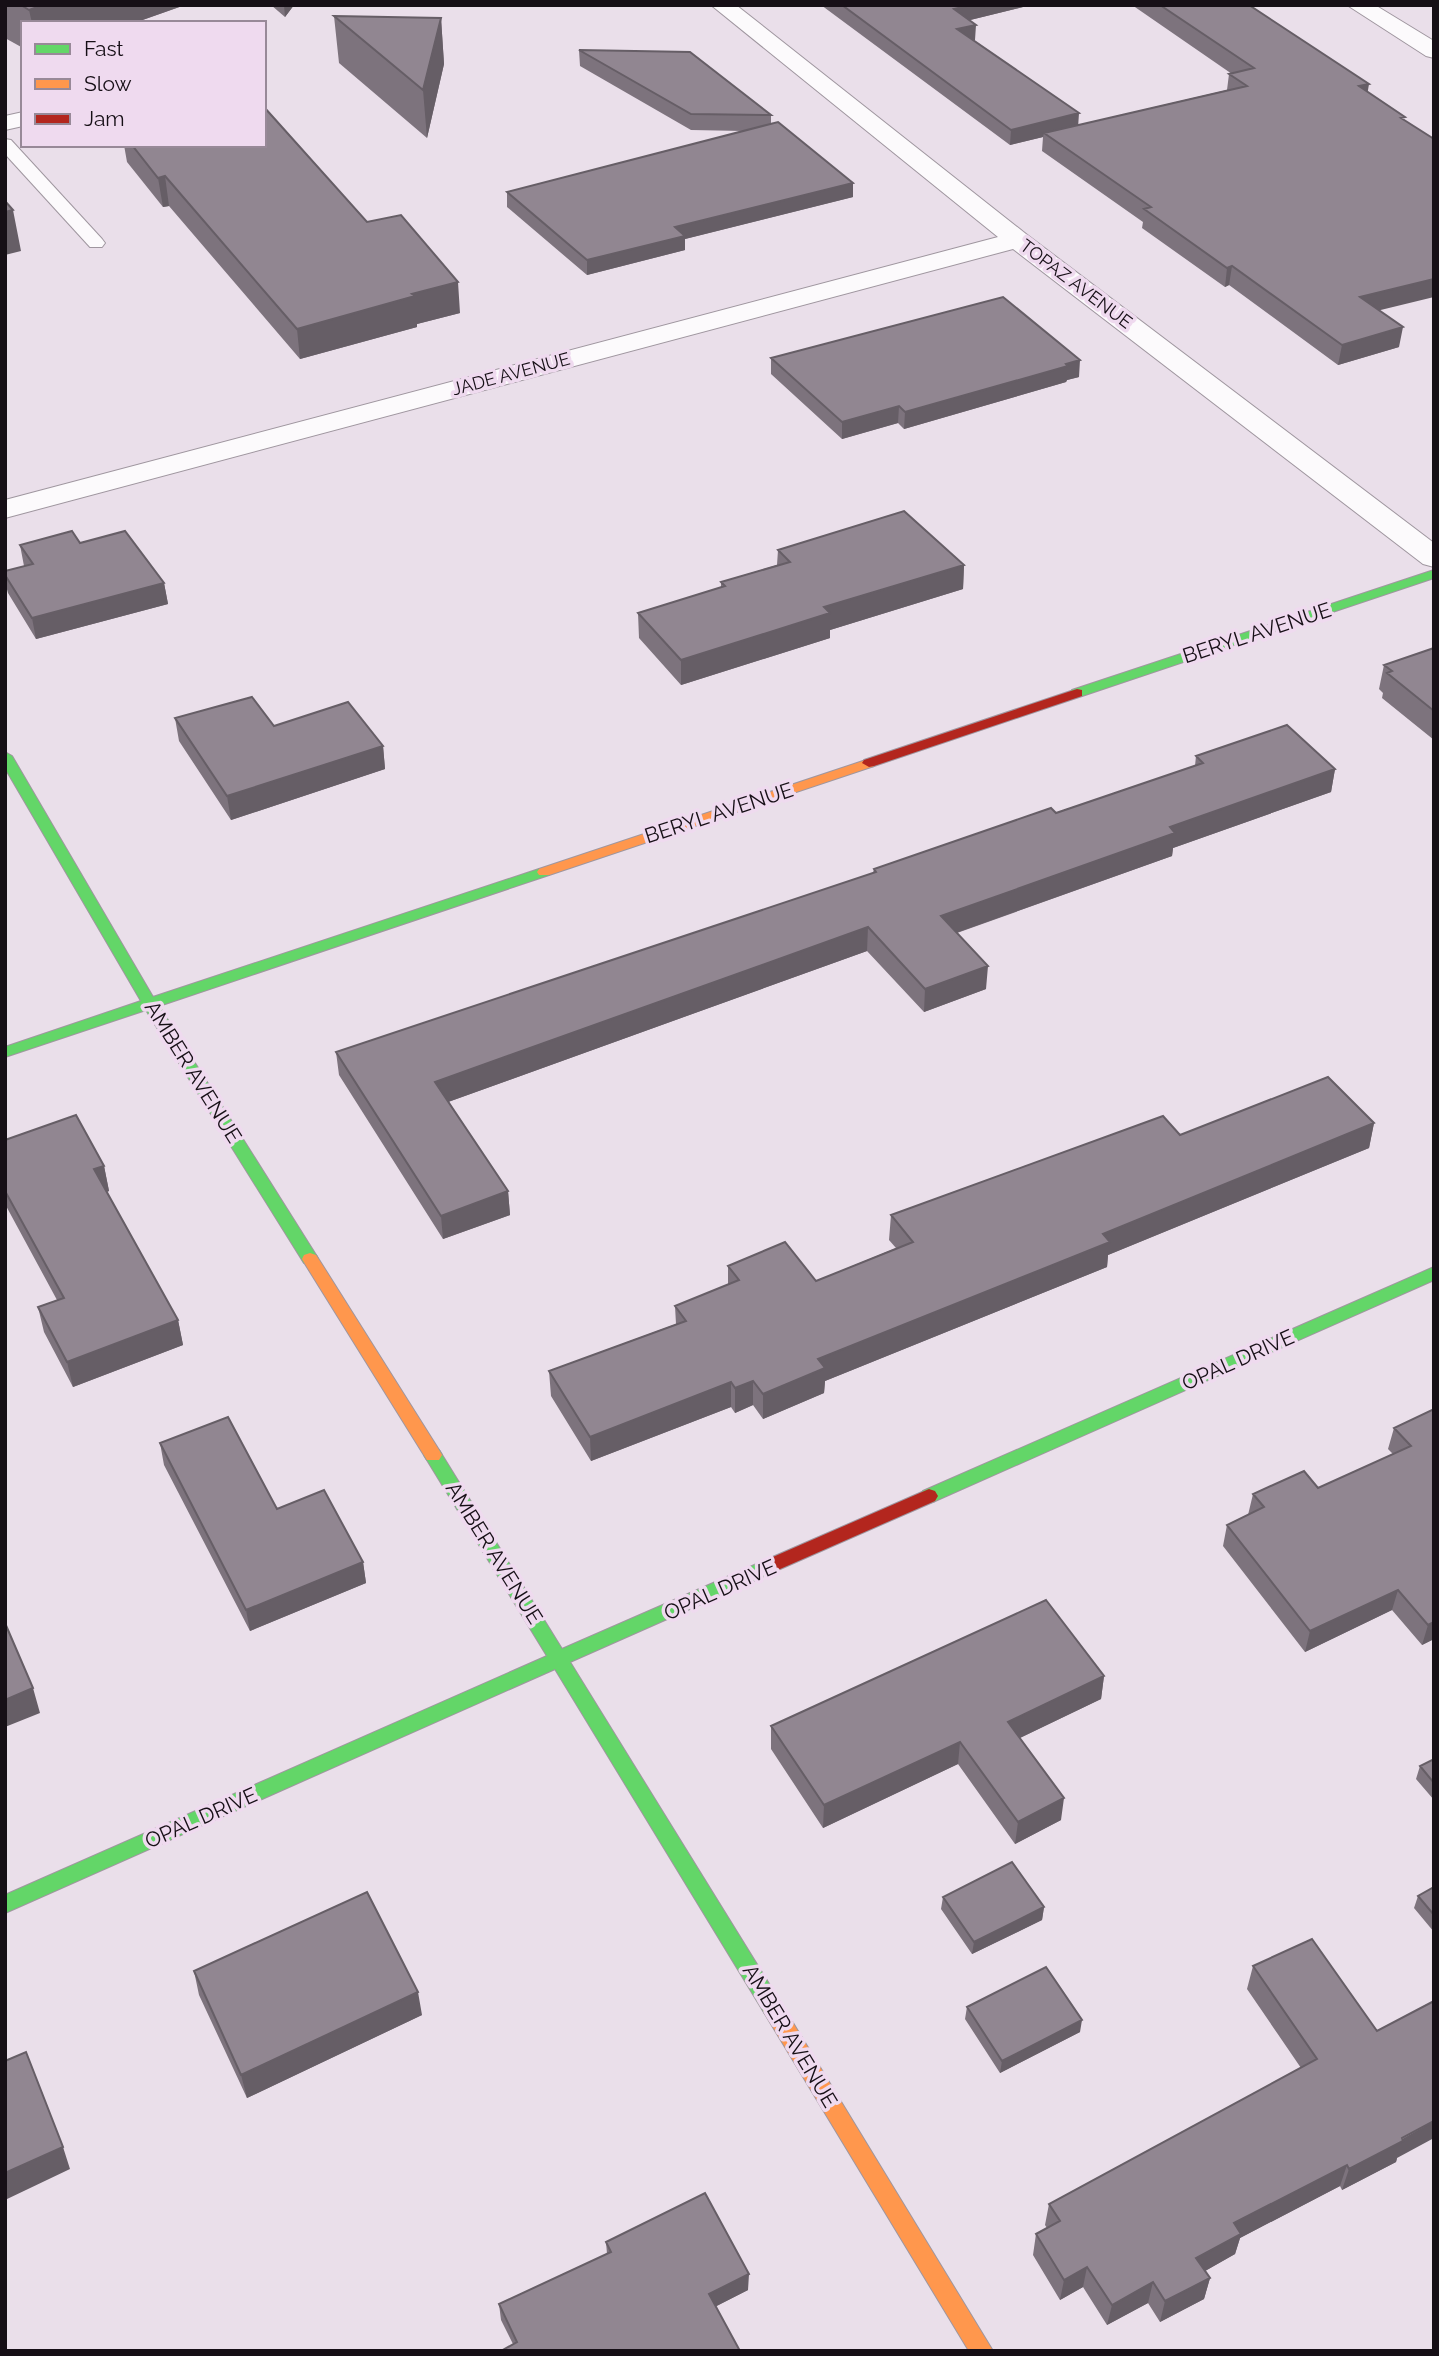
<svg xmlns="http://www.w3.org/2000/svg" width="1439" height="2356" viewBox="0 0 1439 2356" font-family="Raleway,sans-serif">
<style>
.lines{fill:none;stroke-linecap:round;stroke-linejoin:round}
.lane-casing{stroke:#9f969f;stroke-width:2}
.street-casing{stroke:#9f969f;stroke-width:2}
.fast-casing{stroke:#9f969f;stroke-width:2}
.slow-casing{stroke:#9f969f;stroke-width:2}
.jam-casing{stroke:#9f969f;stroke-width:2}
.lane{fill:#fcfafc;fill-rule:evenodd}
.street{fill:#fcfafc;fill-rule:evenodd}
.fast{fill:#63d668;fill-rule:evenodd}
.slow{fill:#ff974d;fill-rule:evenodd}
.jam{fill:#b3261e;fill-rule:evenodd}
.wall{fill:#7d737d}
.shaded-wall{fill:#665e66}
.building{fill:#918691;stroke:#665e66;stroke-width:2}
.labels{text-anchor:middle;stroke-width:7;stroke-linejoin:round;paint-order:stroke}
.far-street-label{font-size:18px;fill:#160f16;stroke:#efdaef}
.street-label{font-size:21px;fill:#160f16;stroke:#efdaef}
</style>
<rect width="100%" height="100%" fill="#eadfea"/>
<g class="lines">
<defs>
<path id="lane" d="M5,139L11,140L102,239L105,243L102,247H90L5,154Z"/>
<path id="street" d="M711,5H736L1026,234L1434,543V567L1423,564L1013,249L5,518V500L998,237Z
M1347,5H1375L1434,41V58L1426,56Z
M23,112V126L5,130V116Z"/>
<path id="fast" d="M1434,570V578L1082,696H1072L1070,693L1072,690Z
M5,752L12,756L153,997L539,869H549L551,872L549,875L159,1006L316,1255L318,1259L316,1263H304L146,1010L5,1057V1047L141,1001L5,768Z
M1434,1267V1280L935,1501L929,1503L923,1501L920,1496L923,1491Z
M433,1448L439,1450L562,1649L759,1563L765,1561L771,1563L774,1568L771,1573L570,1662L779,2000L782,2007L779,2014L772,2016L765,2014L555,1669L5,1913V1895L547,1656L427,1460L424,1455L427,1450Z"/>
<path id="slow" d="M869,759L874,760L876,763L874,766L549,875H539L537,872L539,869Z
M310,1253L316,1255L439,1450L442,1455L439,1460H427L302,1259L304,1255Z
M772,1998L779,2000L993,2351H969L765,2014L762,2007L765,2000Z"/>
<path id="jam" d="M1077,689L1082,690V696L874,766L869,767L862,763L864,760Z
M929,1489L935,1491L938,1496L935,1501L771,1573L765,1575L759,1573L756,1568L759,1563Z"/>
</defs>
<!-- lane casing -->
<use href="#lane" class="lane-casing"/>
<!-- street casing -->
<use href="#street" class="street-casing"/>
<!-- fast casing -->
<use href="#fast" class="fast-casing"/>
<!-- slow casing -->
<use href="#slow" class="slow-casing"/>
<!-- jam casing -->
<use href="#jam" class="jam-casing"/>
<!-- lane -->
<use href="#lane" class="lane"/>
<!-- street -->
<use href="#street" class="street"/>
<!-- fast -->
<use href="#fast" class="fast"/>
<!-- slow -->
<use href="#slow" class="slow"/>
<!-- jam -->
<use href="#jam" class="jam"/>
</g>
<!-- wall -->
<path class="wall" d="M5,5H185L134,23H23V48L5,38Z
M271,5H294L285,17Z
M821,5H1031L970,20L975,40H973L1078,125L1227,90L1229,74H1232L1132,5H1249L1405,121L1379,311L1399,347L1338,365L1229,285L1225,287L1142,228L1143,222L1042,151L1043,137L1010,145Z
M334,16L441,18L444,64L427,138L339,63Z
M579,50L771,115V123L853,183V197L685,239V250L587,275L507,207V192L744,131L691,130L580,66Z
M124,145H132L367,222L460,313L417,324V327L300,359L169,206L163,207L127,162Z
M771,358L1079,377L1067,380L1066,382L904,429L898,423L842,439L771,374Z
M80,543L164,583L168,604L36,639L8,593L5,582V571L24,566L20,545Z
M778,550L964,565L963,589L830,630V638L681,685L639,638L638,613L721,587V582L777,565Z
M1434,648V740L1382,698L1383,693L1379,689L1384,665Z
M175,718L274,726L383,746L385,769L231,820L179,741Z
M1196,756L1335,769L1331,792L1173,848L1172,856L957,933L986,989L924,1012L867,951L448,1102L508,1191L510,1215L443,1239L339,1075L336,1052L873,873L874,869L1056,813L1195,766Z
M1374,1123L1369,1148L1108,1255L1107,1267L825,1381L824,1393L763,1419L753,1405L735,1413L731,1407L591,1461L551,1396L549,1371L676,1324L675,1306L728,1285V1266L816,1281L896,1248L889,1240L891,1215L1180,1135Z
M5,1140L104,1166L109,1191L107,1192L178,1320L183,1345L73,1387L44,1332L38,1307L57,1300L5,1204Z
M1434,1409V1639L1422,1645L1392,1610L1305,1652L1223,1546L1227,1525L1248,1515L1253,1494L1318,1488L1393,1454L1388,1449L1394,1428Z
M160,1443L277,1509L363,1562L366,1583L250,1631L164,1465Z
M1104,1676L1101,1699L1020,1738L1061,1820L1015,1844L958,1764L823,1828L771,1749V1726Z
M1434,1759V1800L1416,1779L1420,1766Z
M1434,1887V1932L1414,1908L1418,1896Z
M943,1897L1044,1907L1042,1920L972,1954L941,1909Z
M1253,1966L1397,2158L1396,2162L1342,2190L1340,2186L1240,2238L1235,2254L1205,2271L1210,2278L1204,2299L1160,2322L1148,2303L1107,2325L1083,2287L1060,2300L1033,2255L1036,2234L1047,2228L1045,2225L1049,2204L1301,2068L1247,1989Z
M194,1971L422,2015L247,2098L199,1995Z
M967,2007L1080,2032L1000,2073L965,2019Z
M606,2242L748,2290L716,2306L513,2344L501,2320L499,2304L607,2254Z"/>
<!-- shaded-wall -->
<path class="shaded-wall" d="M43,5H185L134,23H32L29,10Z
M284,5H294L285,17Z
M971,5H1031L954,24V9Z
M441,18L444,64L427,138L423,90Z
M976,25L975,40L956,44L957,29Z
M1369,84L1366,102L1359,86Z
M1079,113L1078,128L1044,133L1043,137L1010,145L1011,130Z
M165,176L169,206L163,207L158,178Z
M853,183V197L685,239V250L587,275V260L675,227Z
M13,210L21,251L5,255V212Z
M1232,266L1229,285L1225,287L1227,268Z
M1434,279V297L1356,316L1360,297Z
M458,282L460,313L417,324V327L300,359L297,329L412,294Z
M1403,327L1399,347L1338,365L1342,345Z
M1080,360L1079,377L1067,380L1066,382L904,429L905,412Z
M899,406L898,423L842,439V422Z
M964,565L963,589L830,630V638L681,685V660L824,607Z
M164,583L168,604L36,639L32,618Z
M383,746L385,769L231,820L227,796Z
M1335,769L1331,792L1173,848L1172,856L939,939L941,916L1170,827Z
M868,927L867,951L437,1106L435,1082Z
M988,966L986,989L924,1012L925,989Z
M1374,1123L1369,1148L1108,1255L1107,1267L825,1381L824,1393L763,1419V1394L818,1359L1103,1234Z
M104,1166L109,1191L99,1194L94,1169Z
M508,1191L510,1215L443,1239L441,1216Z
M178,1320L183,1345L73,1387L67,1362Z
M753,1381V1405L735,1413V1388Z
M731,1382V1407L591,1461L590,1437Z
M363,1562L366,1583L250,1631L246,1610Z
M1398,1590L1392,1610L1305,1652L1310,1631Z
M1434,1622V1639L1422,1645L1428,1625Z
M1104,1676L1101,1699L1005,1745L1008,1722Z
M33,1688L40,1713L5,1727V1700Z
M960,1742L958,1764L823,1828L824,1805Z
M1064,1798L1061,1820L1015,1844L1018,1822Z
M1044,1907L1042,1920L972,1954L974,1942Z
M418,1992L422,2015L247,2098L241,2075Z
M1082,2020L1080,2032L1000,2073L1002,2061Z
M1434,2121V2138L1397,2158L1396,2162L1342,2190L1349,2169Z
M63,2147L70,2169L5,2200V2173Z
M1347,2165L1340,2186L1240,2238L1235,2254L1191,2279L1196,2258L1234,2223Z
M1087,2267L1083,2287L1060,2300L1064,2280Z
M749,2274L748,2290L709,2310V2294Z
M1210,2278L1204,2299L1160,2322L1165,2301Z
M1153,2282L1148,2303L1107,2325L1112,2305Z"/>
<!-- building -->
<path class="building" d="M21,5H43L29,10Z
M842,5H971L954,9L976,25L957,29L1079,113L1011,130Z
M1160,5H1249L1369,84L1359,86L1405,117L1401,118L1434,139V279L1360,297L1403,327L1342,345L1232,266L1227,268L1144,209L1151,207L1044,133L1247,86L1229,74L1254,68Z
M334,16L441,18L423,90Z
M579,50L690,52L771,115L691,114Z
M264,107L367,222L401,215L458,282L412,294L415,296L297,329L165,176L158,178L132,145H264Z
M778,122L853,183L675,227L685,236L587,260L507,192Z
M5,201L13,210L5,212Z
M1003,297L1080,360L1066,364L1068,366L905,412L899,406L842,422L771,358Z
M904,511L964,565L824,607L830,613L681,660L638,613L725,586L721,582L790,562L778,550Z
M72,531L80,543L125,531L164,583L32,618L5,575V571L33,564L20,545Z
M1434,648V711L1387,673L1392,671L1384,665Z
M252,697L274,726L348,702L383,746L227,796L175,718Z
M1287,725L1335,769L1170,827L1175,833L941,916L988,966L925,989L868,927L435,1082L508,1191L441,1216L336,1052L876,872L874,869L1051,808L1056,813L1203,763L1196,756Z
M1328,1077L1374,1123L1103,1234L1110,1242L818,1359L825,1368L763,1394L753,1381L735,1388L731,1382L590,1437L549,1371L686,1321L675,1306L739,1280L728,1266L785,1242L816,1281L913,1242L891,1215L1163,1116L1180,1135Z
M76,1115L104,1166L94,1169L178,1320L67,1362L38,1307L64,1298L5,1191V1140Z
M1434,1409V1622L1428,1625L1398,1590L1310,1631L1227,1525L1264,1507L1253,1494L1304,1471L1318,1488L1411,1446L1394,1428Z
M228,1417L277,1509L324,1490L363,1562L246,1610L160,1443Z
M1046,1600L1104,1676L1008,1722L1064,1798L1018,1822L960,1742L824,1805L771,1726Z
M5,1623L33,1688L5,1700Z
M1434,1759V1783L1420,1766Z
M1012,1862L1044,1907L974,1942L943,1897Z
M1434,1887V1915L1418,1896Z
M367,1892L418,1992L241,2075L194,1971Z
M1312,1939L1377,2031L1434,2001V2121L1402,2138L1403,2141L1349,2169L1347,2165L1234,2223L1241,2234L1196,2258L1210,2278L1165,2301L1153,2282L1112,2305L1087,2267L1064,2280L1036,2234L1060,2221L1049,2204L1317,2059L1253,1966Z
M1046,1967L1082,2020L1002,2061L967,2007Z
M26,2052L63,2147L5,2173V2061Z
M705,2193L749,2274L709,2294L740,2351H501L517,2342L499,2304L611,2252L606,2242Z"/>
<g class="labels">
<!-- far-street labels -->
<g class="far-street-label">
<text transform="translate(1076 284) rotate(37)" y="6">TOPAZ AVENUE</text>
<text transform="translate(511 374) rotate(-15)" y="6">JADE AVENUE</text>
</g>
<!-- street labels -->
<g class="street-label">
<text transform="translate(1257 633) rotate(-18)" y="7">BERYL AVENUE</text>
<text transform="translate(719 813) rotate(-18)" y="7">BERYL AVENUE</text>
<text transform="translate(193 1072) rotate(58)" y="7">AMBER AVENUE</text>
<text transform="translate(1238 1360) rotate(-24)" y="7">OPAL DRIVE</text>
<text transform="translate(494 1553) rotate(58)" y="7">AMBER AVENUE</text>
<text transform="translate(720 1590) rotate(-24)" y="7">OPAL DRIVE</text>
<text transform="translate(201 1818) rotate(-24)" y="7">OPAL DRIVE</text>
<text transform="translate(790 2036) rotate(59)" y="7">AMBER AVENUE</text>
</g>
</g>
<!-- border -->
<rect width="1439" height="2356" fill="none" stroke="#160f16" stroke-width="14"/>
<!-- legend -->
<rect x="21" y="21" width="245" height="126" fill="#efdaef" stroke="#988998" stroke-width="2"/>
<rect x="35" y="44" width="35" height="10" fill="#63d668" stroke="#988998" stroke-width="2"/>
<text x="84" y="56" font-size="21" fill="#160f16">Fast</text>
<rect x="35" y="79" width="35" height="10" fill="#ff974d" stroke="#988998" stroke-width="2"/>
<text x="84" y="91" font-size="21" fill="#160f16">Slow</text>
<rect x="35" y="114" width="35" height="10" fill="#b3261e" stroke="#988998" stroke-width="2"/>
<text x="84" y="126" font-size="21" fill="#160f16">Jam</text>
</svg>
